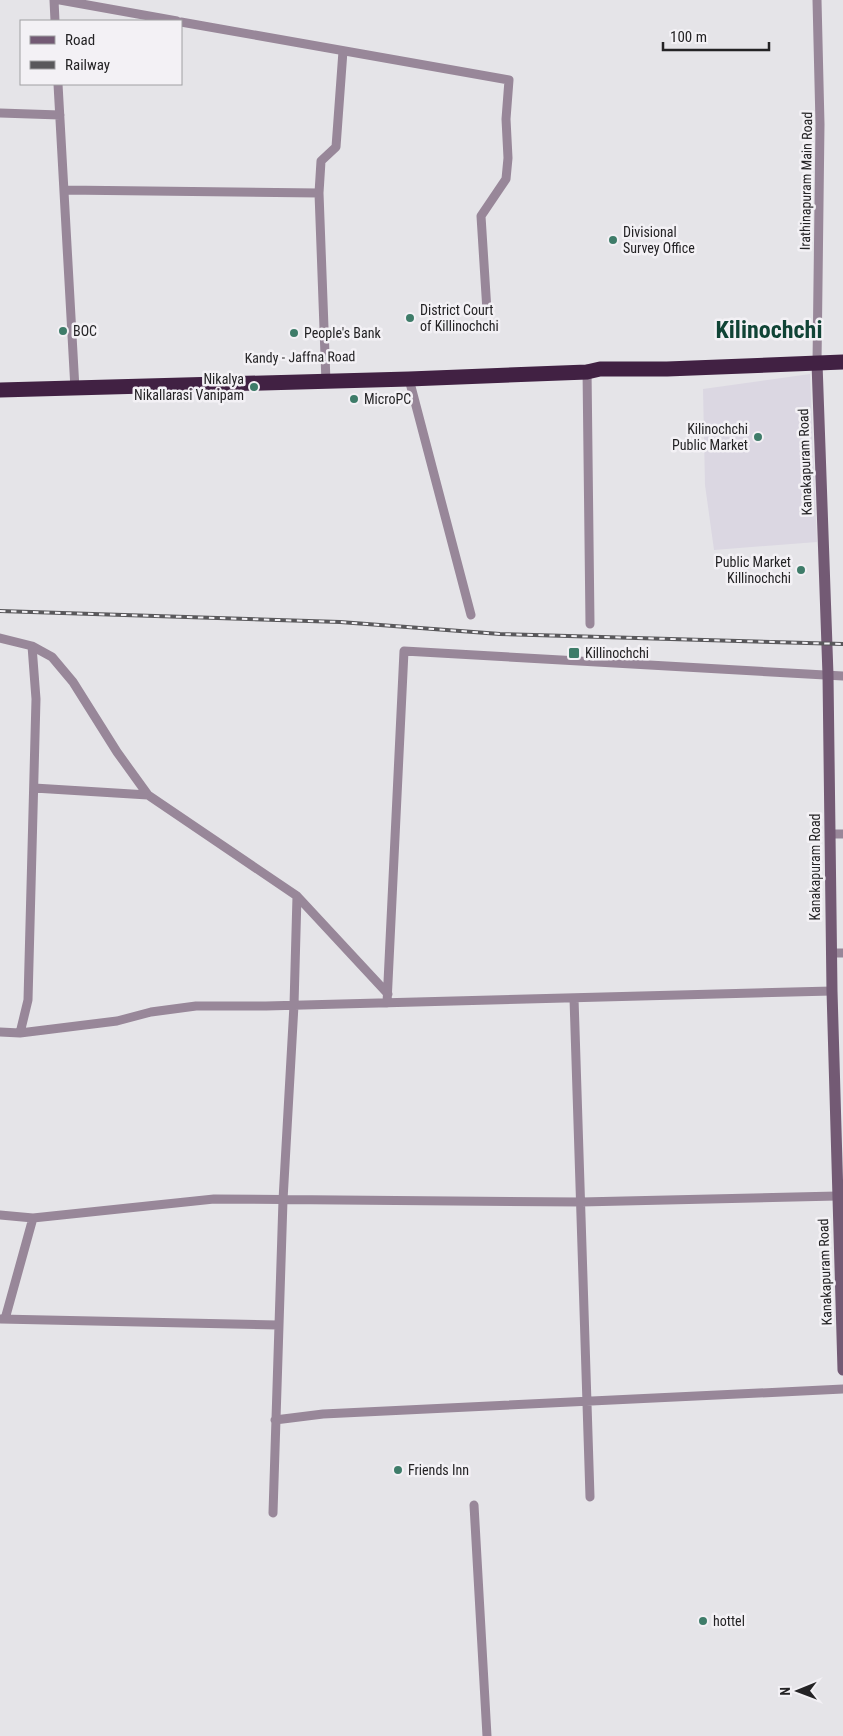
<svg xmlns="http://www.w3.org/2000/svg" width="843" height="1736" viewBox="0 0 843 1736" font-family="'Roboto Condensed',sans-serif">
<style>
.built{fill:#dbd7e2}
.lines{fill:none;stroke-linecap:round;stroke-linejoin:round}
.street{stroke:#988799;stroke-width:9}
.secondary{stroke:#735a74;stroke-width:11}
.highway{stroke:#412143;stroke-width:15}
.rail-casing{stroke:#59585b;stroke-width:4}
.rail{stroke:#f3f1f5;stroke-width:2;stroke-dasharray:5.5;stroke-linecap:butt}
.poi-dot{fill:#3e7c69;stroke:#f3f1f5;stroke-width:2}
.labels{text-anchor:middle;stroke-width:5;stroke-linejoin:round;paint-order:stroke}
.street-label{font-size:14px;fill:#242325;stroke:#f3f1f5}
.poi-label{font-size:14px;fill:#242325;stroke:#f3f1f5;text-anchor:start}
.town-label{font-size:24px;font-weight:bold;fill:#104436;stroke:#f3f1f5}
</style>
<rect width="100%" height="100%" fill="#e5e4e8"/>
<!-- built -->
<path class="built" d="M810,374L817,542L714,550L705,485L703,389Z"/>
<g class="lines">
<!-- street -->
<path class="street" d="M54,0L55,21
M60,0L177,21
M181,22L509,80L506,119L508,158L506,179L481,216L487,311
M58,84L75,389
M0,113L60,115
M64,190L319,193
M817,363L820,124L817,0
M587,369L590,624
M409,379L471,615
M326,382L319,193L321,161L336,147L343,51
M0,638L32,646L36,699L28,1000L20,1033L0,1032
M32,646L52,657L73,682L117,752L148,795L297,896L388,994
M34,788L148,795
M830,834H843
M831,953H843
M574,998L590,1497
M387,1003L404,651L843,676
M20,1033L117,1021L151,1012L196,1006H266L832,991
M0,1215L33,1218L214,1199L581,1202L837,1196
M0,1319L278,1325
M5,1319L33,1218
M275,1420L323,1414L843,1389
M474,1505L487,1736
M273,1513L283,1200L294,1005L297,896"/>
<!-- secondary -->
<path class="secondary" d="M817,363L828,675L832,991L843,1370"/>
<!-- highway -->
<path class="highway" d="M0,390L409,379L587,372L600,369H667L843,362"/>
<defs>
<path id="rail" d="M0,611L340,622L500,634L843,644"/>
</defs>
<!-- rail casing -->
<use href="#rail" class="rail-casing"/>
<!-- rail -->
<use href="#rail" class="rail"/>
</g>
<!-- markers -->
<g class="poi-dot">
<circle cx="613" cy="240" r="5"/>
<circle cx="410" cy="318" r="5"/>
<circle cx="63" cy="331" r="5"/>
<circle cx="294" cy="333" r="5"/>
<circle cx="254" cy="387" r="5"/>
<circle cx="354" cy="399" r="5"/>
<circle cx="758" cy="437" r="5"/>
<circle cx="801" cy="570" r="5"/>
<rect x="568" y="647" width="12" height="12" rx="2.5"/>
<circle cx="398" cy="1470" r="5"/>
<circle cx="703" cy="1621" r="5"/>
</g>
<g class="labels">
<!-- street labels -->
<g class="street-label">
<text transform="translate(806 181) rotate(-89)" y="5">Irathinapuram Main Road</text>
<text transform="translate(300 357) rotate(-1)" y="5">Kandy - Jaffna Road</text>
<text transform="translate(805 462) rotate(-92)" y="5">Kanakapuram Road</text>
<text transform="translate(815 867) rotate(-90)" y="5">Kanakapuram Road</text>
<text transform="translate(825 1272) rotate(-92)" y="5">Kanakapuram Road</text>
</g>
<!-- poi labels -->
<g class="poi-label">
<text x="623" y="237">Divisional<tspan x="623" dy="16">Survey Office</tspan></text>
<text x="420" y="315">District Court<tspan x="420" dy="16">of Killinochchi</tspan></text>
<text x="73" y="336">BOC</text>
<text x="304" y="338">People's Bank</text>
<text x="244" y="384" text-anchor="end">Nikalya<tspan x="244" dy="16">Nikallarasi Vanipam</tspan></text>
<text x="364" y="404">MicroPC</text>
<text x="748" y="434" text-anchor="end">Kilinochchi<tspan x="748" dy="16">Public Market</tspan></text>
<text x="791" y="567" text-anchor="end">Public Market<tspan x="791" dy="16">Killinochchi</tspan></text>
<text x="585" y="658">Killinochchi</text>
<text x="408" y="1475">Friends Inn</text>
<text x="713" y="1626">hottel</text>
</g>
<!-- town labels -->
<g class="town-label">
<text x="769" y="338">Kilinochchi</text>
</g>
</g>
<!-- legend -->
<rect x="20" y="20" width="162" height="65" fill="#f3f1f5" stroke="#a09fa2"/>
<rect x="30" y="36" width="25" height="8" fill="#735a74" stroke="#a09fa2"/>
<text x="65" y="45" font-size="15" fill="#242325">Road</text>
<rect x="30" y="61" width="25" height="8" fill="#59585b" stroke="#a09fa2"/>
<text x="65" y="70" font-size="15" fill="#242325">Railway</text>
<!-- north arrow -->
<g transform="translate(798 1691) rotate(269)" stroke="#f3f1f5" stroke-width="4" paint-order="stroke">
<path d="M0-4L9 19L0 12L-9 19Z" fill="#242325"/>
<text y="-8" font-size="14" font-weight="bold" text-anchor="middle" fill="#242325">N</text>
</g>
<!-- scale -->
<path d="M663 42v8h106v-8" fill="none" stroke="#242325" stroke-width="2.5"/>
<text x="670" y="42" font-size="15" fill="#242325" stroke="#f3f1f5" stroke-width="4" paint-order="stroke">100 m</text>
</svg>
